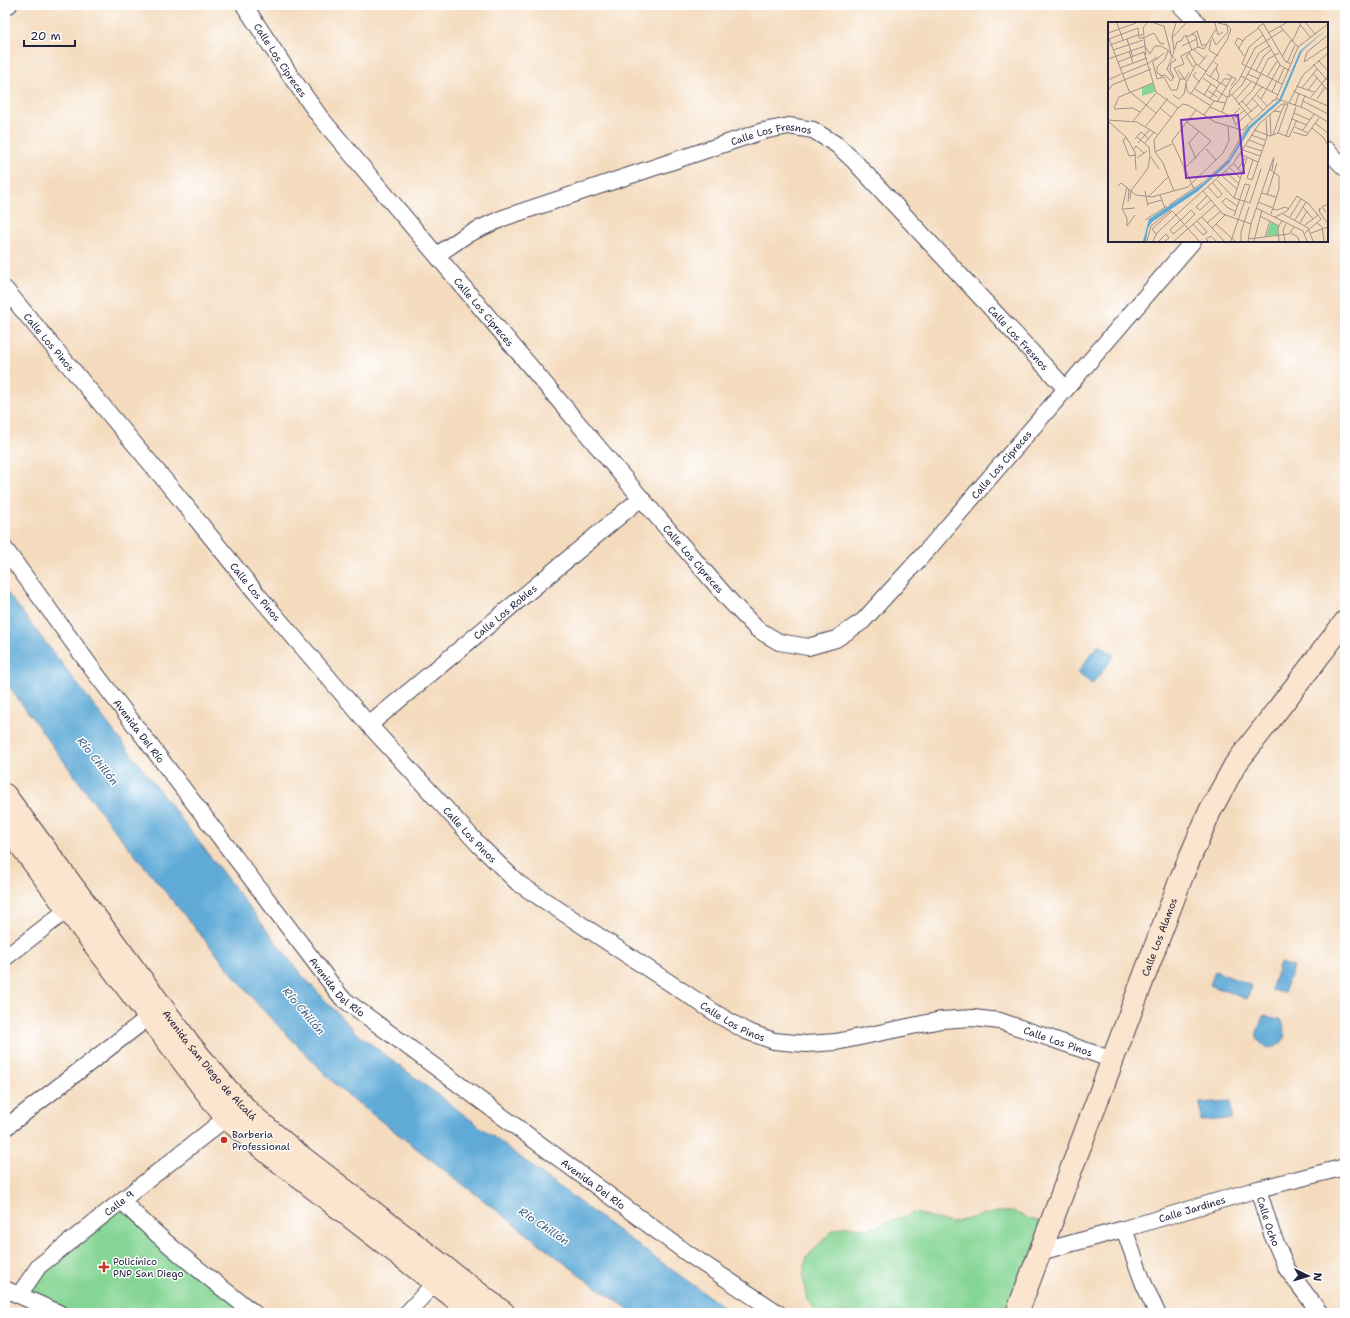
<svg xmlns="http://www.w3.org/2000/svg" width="1350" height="1318" viewBox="0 0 1350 1318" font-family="'Shantell Sans',sans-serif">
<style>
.green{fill:#85d594;stroke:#547c68}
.water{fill:#5eaad7;stroke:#406689}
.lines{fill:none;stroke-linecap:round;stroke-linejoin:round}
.street-casing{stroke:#423e4f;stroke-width:18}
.secondary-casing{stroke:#423e4f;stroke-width:24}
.street{stroke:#fff;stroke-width:16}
.secondary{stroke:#fce5cf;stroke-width:22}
.poi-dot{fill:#c8321e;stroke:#fff;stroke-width:1.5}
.labels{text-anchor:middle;stroke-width:3;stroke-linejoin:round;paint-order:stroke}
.street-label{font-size:10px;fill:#22223b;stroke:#fff}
.poi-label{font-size:10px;fill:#22223b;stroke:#fff;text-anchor:start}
.water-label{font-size:11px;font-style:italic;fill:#3d5f81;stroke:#fff}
.inset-road{fill:none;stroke:#a0918a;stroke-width:1}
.view{fill:#7b2cbf;fill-opacity:0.15;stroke:#7b2cbf;stroke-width:2}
.inset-edge{fill:none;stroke:#22223b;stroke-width:2}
</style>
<rect width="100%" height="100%" fill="#fff"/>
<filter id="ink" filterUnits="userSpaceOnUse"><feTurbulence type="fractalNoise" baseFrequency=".025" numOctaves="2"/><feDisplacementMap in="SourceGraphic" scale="8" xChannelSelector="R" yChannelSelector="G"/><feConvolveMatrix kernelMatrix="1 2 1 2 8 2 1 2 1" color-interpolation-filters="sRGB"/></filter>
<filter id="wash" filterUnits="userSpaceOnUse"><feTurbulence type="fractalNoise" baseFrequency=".012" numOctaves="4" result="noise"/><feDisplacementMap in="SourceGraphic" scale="16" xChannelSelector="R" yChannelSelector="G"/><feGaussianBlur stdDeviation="0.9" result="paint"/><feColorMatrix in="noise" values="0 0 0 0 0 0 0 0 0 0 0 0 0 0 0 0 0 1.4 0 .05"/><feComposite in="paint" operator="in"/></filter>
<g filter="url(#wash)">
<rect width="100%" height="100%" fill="#f4dbbe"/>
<!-- green -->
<path class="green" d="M121,1208L245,1313H73L27,1293L46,1270Z
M997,1212H1015L1027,1218L1043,1223L1010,1313H818L807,1300L803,1276L807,1257L833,1230L847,1226L869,1229L914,1213L935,1218L950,1223Z"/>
<!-- water -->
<path class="water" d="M5,590L299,972L355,1032L607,1223L732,1313H634L589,1282L341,1090L260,1007L112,827L5,681Z
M1099,644L1114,656L1092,684L1078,672Z
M1280,963L1293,967L1284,993L1271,990Z
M1215,971L1252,986L1247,999L1210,985Z
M1263,1016L1281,1019C1288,1035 1286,1045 1268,1049C1251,1037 1257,1033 1263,1016Z
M1231,1101L1232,1119L1201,1121L1200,1103Z"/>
</g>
<g filter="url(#ink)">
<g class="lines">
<defs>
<g id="street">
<path id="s1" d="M244,5L292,78L320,117L641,498L730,601L757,629L779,642L808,647L836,639L863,621L930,547L1193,241"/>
<path d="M1180,5L1198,23"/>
<path d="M5,6L9,5"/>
<path d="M1327,150L1345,168"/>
<path id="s2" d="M437,255L466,235L503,218L763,131L789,126L813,130L837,145L854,161L1066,389"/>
<path id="s3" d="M5,289L177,495L257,594L369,725L480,846L518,883L717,1014L746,1031L774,1041L806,1044L836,1042L941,1020L973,1018L1000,1021L1113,1060"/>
<path id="s4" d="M5,549L96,674L342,998L687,1253L778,1313"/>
<path id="s5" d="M369,725L641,498"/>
<path d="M5,958L76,903"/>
<path d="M5,1128L149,1017"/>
<path id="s6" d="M1258,1189L1272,1234L1287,1269L1320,1313"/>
<path d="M122,1201C162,1242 209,1278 254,1313"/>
<path d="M1124,1229L1143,1282L1157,1313"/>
<path id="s7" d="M1040,1252L1124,1229L1258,1189L1345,1167"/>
<path d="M5,1289L59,1313"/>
<path id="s8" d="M19,1295L39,1266L226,1118"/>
<path d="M407,1313L443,1274"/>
</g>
<g id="secondary">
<path id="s9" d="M5,795L191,1046L227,1089L252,1115L294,1151L504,1313"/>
<path d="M5,824L68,910L226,1118L272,1156L474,1313"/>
<path id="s10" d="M1017,1313L1182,876L1210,811L1235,765L1345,622"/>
</g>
</defs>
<!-- street casing -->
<use href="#street" class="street-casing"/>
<!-- secondary casing -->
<use href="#secondary" class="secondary-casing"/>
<!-- street -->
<use href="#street" class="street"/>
<!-- secondary -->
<use href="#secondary" class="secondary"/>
</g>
</g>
<!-- markers -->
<g class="poi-dot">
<circle cx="224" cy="1140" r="4"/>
<path d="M102 1261h4v4h4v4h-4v4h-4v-4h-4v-4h4z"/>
</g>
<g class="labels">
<!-- street labels -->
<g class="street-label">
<text dy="4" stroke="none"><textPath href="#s1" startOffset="66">Calle Los Cipreces</textPath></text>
<text dy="4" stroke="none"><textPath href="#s2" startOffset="358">Calle Los Fresnos</textPath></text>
<text dy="4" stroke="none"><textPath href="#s1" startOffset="390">Calle Los Cipreces</textPath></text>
<text dy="4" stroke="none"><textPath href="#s2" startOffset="694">Calle Los Fresnos</textPath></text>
<text dy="4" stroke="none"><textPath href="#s3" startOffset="69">Calle Los Pinos</textPath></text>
<text dy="4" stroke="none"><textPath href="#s1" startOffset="1134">Calle Los Cipreces</textPath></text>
<text dy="4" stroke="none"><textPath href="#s1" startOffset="714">Calle Los Cipreces</textPath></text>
<text dy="4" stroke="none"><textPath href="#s3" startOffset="393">Calle Los Pinos</textPath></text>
<text dy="4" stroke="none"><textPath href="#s5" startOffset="177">Calle Los Robles</textPath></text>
<text dy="4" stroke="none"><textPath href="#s4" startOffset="226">Avenida Del Río</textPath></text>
<text dy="4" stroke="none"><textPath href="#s3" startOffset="717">Calle Los Pinos</textPath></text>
<text dy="4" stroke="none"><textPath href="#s10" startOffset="402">Calle Los Alamos</textPath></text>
<text dy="4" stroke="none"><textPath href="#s4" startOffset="550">Avenida Del Río</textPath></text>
<text dy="4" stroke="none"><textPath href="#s3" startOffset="1041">Calle Los Pinos</textPath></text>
<text dy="4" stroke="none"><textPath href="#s3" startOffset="1377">Calle Los Pinos</textPath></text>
<text dy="4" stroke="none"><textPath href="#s9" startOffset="339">Avenida San Diego de Alcalá</textPath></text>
<text dy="4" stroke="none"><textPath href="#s4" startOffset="874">Avenida Del Río</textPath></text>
<text dy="4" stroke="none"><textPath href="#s8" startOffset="137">Calle 9</textPath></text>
<text dy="4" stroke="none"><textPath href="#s7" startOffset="158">Calle Jardines</textPath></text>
<text dy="4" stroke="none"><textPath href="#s6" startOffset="34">Calle Ocho</textPath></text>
</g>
<!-- poi labels -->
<g class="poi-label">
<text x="232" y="1138">Barberia<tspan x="232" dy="12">Professional</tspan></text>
<text x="113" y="1265">Policínico<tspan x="113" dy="12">PNP San Diego</tspan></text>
</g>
<!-- water labels -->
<g class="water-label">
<text transform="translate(98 761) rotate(51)" y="4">Río Chillón</text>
<text transform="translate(304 1011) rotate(50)" y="4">Río Chillón</text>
<text transform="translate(544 1226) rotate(34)" y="4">Río Chillón</text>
</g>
</g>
<!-- overview -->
<g transform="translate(1108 22)">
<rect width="220" height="220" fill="#f4dbbe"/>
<path d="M45,62L47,70L34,74V65ZM163,200L170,204V213L158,214Z" fill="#85d594"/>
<path d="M220,6L194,29L173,79L143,106L121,141L90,169L44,200L40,206L38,219H35L41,197L96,161L122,137L140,105L171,78L192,29Z" fill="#5eaad7"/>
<path class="inset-road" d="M9,1L15,18M46,1L56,4L63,31M107,1L110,13L115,10M155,1L177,39L183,42M191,1L202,15M198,1L207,12M155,2L150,5L155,13L172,43L182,49M172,4L190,25M0,11L28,1M160,11L178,1M84,12L88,14L90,25M155,13L141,25L134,42L174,62M0,14L21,69L48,91M78,14L84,28M104,15L108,23L120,10L119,3L110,1M35,16L46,11L52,21L56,22M64,16L78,1M1,17L30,6L31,16H36L38,33M19,17L25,35M103,18L101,28L110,34M135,19L130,16L127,21L136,34M184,20L192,3M2,23L30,13H36L35,6L39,1M74,24L89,17M90,25L96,27L108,7M85,27L97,37M130,27L137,16L151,6M5,28L35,18M66,28L64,14L68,1M21,29L25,41M36,30L48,70L70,86M81,30L88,42L99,50M82,31L78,34L85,45M64,35L59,47L65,56M174,35L183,18M0,37L37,24L42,32L47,24H53L61,29L64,35L69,20L73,19L76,14H81L89,9L94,24L98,22M210,38L220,49M10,40L36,30M196,40L199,30L220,13M196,40L220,24M44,41L56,31M45,41L49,57L56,55L63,68H69L72,57L66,46L76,42L73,34L90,25M179,41L187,23M205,42L220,59M90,44L99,33M12,46L39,36M108,46L111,54L109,59M70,48L78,59M148,49L156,34L163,28M88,50L85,54L92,60M205,51L220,69M14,52L41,41L49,35M98,52L119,65M119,52L128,57L123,64M140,52L151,57M53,53L49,51V45L57,37L60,29M52,54L57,53L63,59L66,55L62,48L63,41L68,38L65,35M133,54L170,73M102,55L110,43L106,40M159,55L169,39M95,56L109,66M72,57H77L81,50M0,58L13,52M170,60L176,46M78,61L79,69L83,72M113,62L116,57H123M188,64L206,70M194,66L209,47M87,67L106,79L118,81M99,68L109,75M108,68L120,76M200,68L209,56M0,69L4,63L43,47M185,69L220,84M164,70L169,59M84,72L103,84M65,73L71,77L76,72L78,61L88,42M82,73L119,18L123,7L117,1M96,73L103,62M124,73L144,98M149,73L159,84M121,75L122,68L131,58L147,26L175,8M121,75L134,63L151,31L161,24M203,75L220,54M102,77L112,61M145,77L155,88M153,77L172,43M168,77L190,25L220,2M209,77L217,65M127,78L143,60M134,79L144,90M164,79L170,77L198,87L220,100M195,79L220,92M109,80L124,55M181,81L195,53L220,31M130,83L145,68L160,37L171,31M138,84L154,65M187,84L191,71M102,85L120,93M193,85L197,73M6,86L11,75L45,61M52,86L63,95M6,87L25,86L32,90M165,89L173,90L177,82M114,90L120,74M186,91L202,98M162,92L163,114M96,93L106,79M125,97L136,89M184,97L199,103M0,98L29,100L49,112M0,99L18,115L27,130L28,148M25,99L48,71M207,101L220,111M127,103L150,83M38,104L60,76M128,104L124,94L132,86M187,105L200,111M204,106L215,115L220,123M146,108L162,114L170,111L181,115L189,98M195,108L206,92M185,110L198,114L211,96M170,111L180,82M143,113L157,118M165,113L173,90M178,114L188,85M18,116L15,118L21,134L28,133M27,117L33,110L41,117M141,118L156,124M30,121L42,107M37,121L46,110M138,124L154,129M98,127L108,138M25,128L28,124L36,131M135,128L152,134M47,130L64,122M132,132L150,140M43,135L51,147M29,136L39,129M88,137L81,121L91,109M145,138L139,156L144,158L159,115L158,97M126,142L134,151M122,146L133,157M130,147L137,136M161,147L171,154V167L163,192M75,148L103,119L79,100M164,148L166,135M117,149L131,162M113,153L129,167M109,158L126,176L142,181L153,147M10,164L13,161L28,173L44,175L80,165L115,131L121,119L120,104M19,165L14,187L19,196V204L27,193M100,165L110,176L114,172L105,161M86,167L64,119L88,88M37,169L40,184M66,169L55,141L47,130L46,118L70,86L75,82L80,83L107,100L134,108L165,79M95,169L115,192L143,202M154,171L168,175M52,173L57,186M159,173L169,141M41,174L61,154M99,174L88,185L92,188L103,178M126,176L139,136M22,177L23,169L40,146L42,134L41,125L29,115M20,180L21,167M150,180L165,186M39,182L54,178M61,183L97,159L120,138L140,103M195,185L205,197M148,186L195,209L199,219M15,187L27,186M165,187L169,188L177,185L181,187M127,189L120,186L114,180L118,176L129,184M211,189L212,186V188L211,189L220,202M218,190L214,185L220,182M175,192L200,206L205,219M152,194L171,204M94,195L116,219M167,195L179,189L189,174L201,182L213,197L197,211M182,195L193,177M37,198L59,184M72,198L62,208L65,212L76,203M73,198L83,188L87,192L77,202M187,198L198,180M99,201L113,189M192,201L199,189M209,201L214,205L216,219M85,202L95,213L99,210L89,199M108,202L127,219M197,203L210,193M104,206L118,192M183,211L190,215L191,219M203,211L220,205M157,215L162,199M140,217L181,212L186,205M39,219L43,204L63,188M45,219L49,211L68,193L64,189L44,207L48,212M51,219L58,212L61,216L57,219M66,219L107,183M91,219L68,193L125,142L151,102L174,82H180M100,219L98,217L103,214L108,219M123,219L142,163L137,162L126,194M133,219V210L141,185M140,219L143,202L165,137M146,219L154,188M171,219L170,206L174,198M177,219L175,208L178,202"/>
<path class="view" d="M130,93L136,151L78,156L73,98Z"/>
<rect width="220" height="220" class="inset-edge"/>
</g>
<!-- margin -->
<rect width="1350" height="1318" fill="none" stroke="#fff" stroke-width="20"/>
<!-- north arrow -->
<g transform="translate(1308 1276) rotate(95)" stroke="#ffffff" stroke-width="3" paint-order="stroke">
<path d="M0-3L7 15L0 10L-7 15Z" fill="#22223b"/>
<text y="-6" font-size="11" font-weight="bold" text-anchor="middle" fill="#22223b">N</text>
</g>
<!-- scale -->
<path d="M24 40v6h51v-6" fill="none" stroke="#22223b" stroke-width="2"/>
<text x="30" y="40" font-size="12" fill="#22223b" stroke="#ffffff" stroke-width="3" paint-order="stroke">20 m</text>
</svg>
